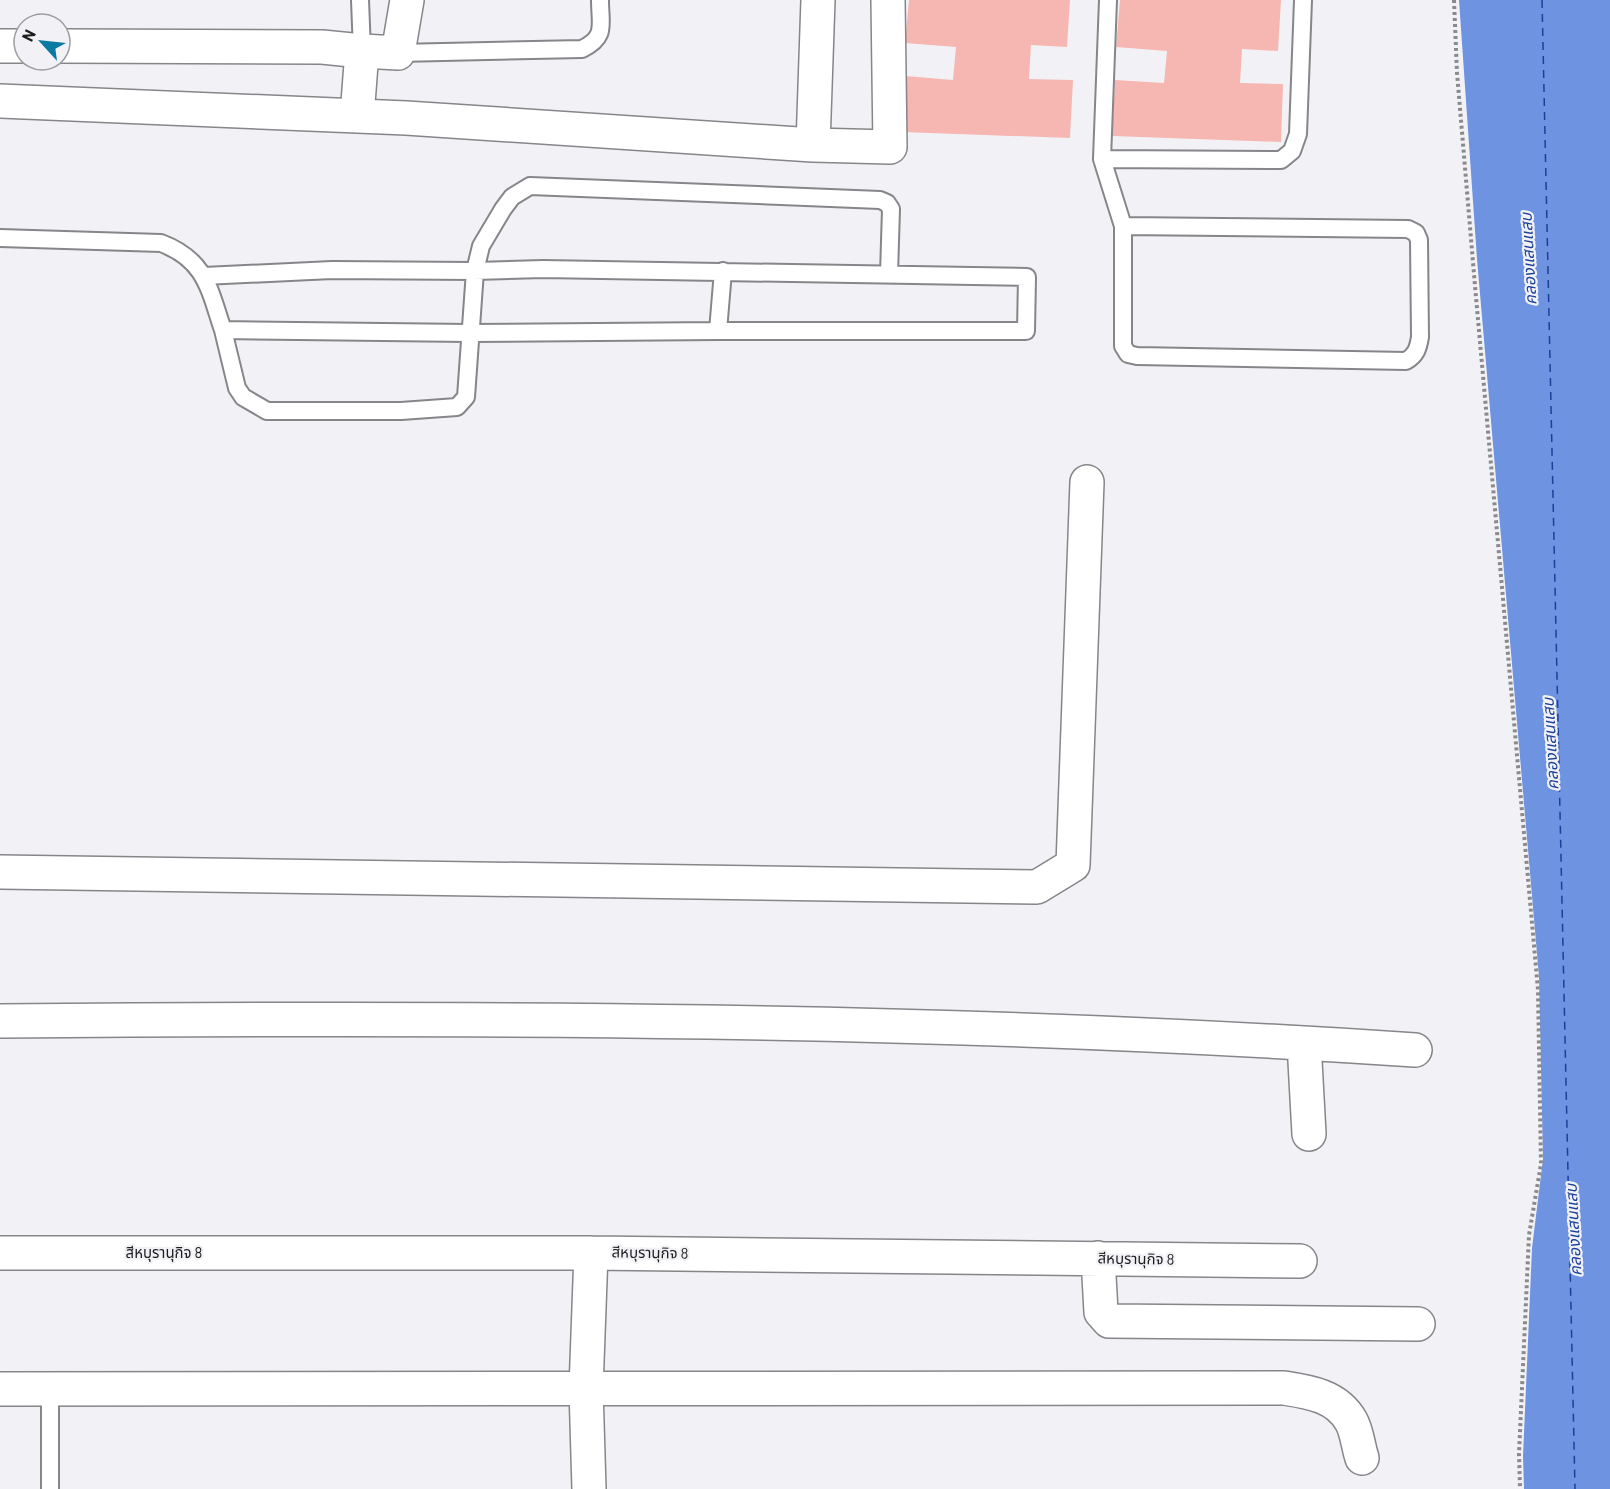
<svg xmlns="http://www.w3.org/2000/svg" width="1610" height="1489" viewBox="0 0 1610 1489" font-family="Barlow,'Noto Sans Thai',sans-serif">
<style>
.water{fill:#6e93e1}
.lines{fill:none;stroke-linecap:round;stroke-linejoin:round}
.ferry{stroke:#1b409a;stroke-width:1.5;stroke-dasharray:8 6;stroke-linecap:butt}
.building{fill:#f6b7b3}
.service-casing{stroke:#868589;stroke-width:20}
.minor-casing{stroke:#868589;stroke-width:36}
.path{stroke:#8a8a8d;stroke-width:4;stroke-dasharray:3 3;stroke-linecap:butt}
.service{stroke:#fff;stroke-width:16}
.minor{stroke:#fff;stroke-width:33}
.labels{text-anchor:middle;stroke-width:4.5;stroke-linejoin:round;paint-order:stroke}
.street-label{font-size:15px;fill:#1d1d1e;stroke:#f2f2f6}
.water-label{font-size:16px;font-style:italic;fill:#1b409a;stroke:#f2f2f6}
</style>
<rect width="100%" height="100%" fill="#f2f2f6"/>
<!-- water -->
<path class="water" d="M1459,0H1610V1489H1524L1523,1456L1532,1248L1543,1159L1539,977L1477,259Z"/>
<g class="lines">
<!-- ferry -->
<path class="ferry" d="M1542,0L1575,1489"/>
</g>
<!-- building -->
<path class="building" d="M909,0H1070L1067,47L1031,45L1029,79L1073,80L1070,138L902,132L905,76L953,80L956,47L905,43Z
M1120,0H1281L1278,51L1242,49L1240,83L1283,84L1281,142L1112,136L1115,80L1164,83L1167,51L1116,47Z"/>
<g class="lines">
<defs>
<path id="service" d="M360,0L362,51
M1108,0L1102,159L1123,226V346L1128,354L1137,356L1406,361C1416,355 1418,349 1420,337L1419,240L1416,233L1408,229L1123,226
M398,53L582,49C607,37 600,25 600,0
M1102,159L1281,160L1292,151L1298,134L1303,0
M0,238L161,243C206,260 209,289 223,330L469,333L718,331L723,271
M204,276L332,270L475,271L543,269L1027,277L1026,331H718
M223,330L237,388L243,397L267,411H401L457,407L466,397L475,271L481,246L503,209L512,197L530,186L880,200L887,203L891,209L889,274
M50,1389V1489"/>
<path id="minor" d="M0,46H24
M60,46L322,47L362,51L357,116
M362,51L398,53L407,0
M0,101L406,118L813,145L890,147L888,0
M813,145L818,0
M0,872L1037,887L1073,865L1087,482
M0,1021C472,1017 944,1018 1415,1050
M1304,1043L1309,1134
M0,1253H591L1300,1261
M1098,1258L1101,1312L1109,1321L1418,1324
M0,1389L1284,1388C1310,1392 1337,1396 1351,1421C1357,1431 1358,1446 1362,1458
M589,1489L586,1389L591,1253"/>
</defs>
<!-- service casing -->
<use href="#service" class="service-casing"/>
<!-- minor casing -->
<use href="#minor" class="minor-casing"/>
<!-- path -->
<path class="path" d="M1454,0L1457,73L1475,286L1538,990L1541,1164L1529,1235L1519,1454L1520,1489"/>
<!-- service -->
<use href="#service" class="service"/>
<!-- minor -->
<use href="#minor" class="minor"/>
</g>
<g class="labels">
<!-- street labels -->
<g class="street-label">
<text x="164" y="1258">สีหบุรานุกิจ 8</text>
<text transform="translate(650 1253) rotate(1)" y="5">สีหบุรานุกิจ 8</text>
<text transform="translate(1136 1259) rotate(1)" y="5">สีหบุรานุกิจ 8</text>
</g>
<!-- water labels -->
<g class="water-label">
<text transform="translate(1528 259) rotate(-93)" y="6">คลองแสนแสบ</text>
<text transform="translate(1550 744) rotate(-93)" y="6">คลองแสนแสบ</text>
<text transform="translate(1573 1230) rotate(-93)" y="6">คลองแสนแสบ</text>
</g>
</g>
<!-- north arrow -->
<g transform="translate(42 42) rotate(297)"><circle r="28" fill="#f2f2f6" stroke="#9d9da0" stroke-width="1.5"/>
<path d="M0-4.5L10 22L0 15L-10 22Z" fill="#0c79a3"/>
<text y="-9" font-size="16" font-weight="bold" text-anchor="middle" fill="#1d1d1e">N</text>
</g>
</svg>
